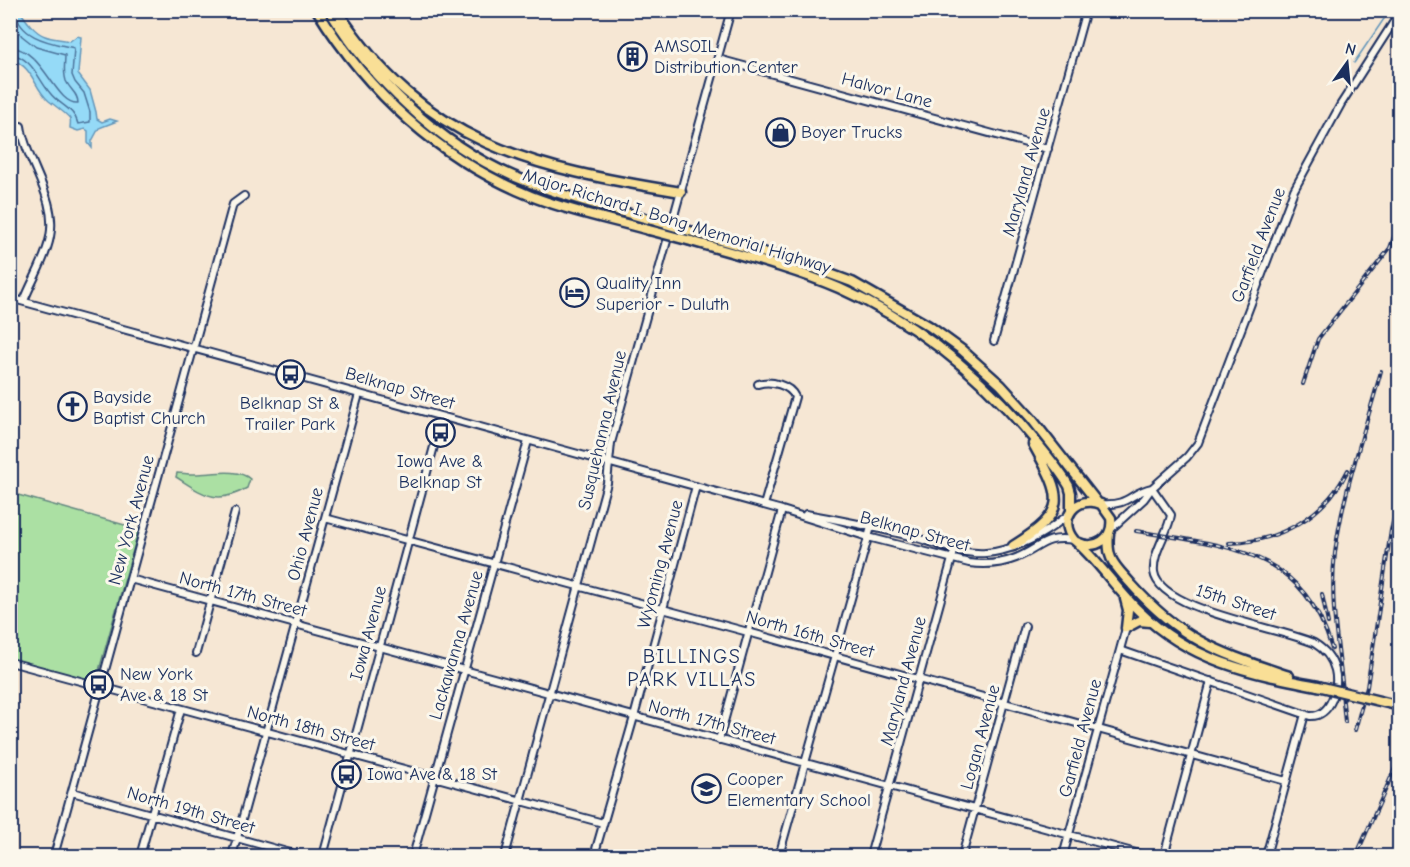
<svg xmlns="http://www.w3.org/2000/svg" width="1410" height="867" viewBox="0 0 1410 867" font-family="'Comic Neue',sans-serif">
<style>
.green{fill:#abe0a3;stroke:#638880;stroke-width:1.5}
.water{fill:#95daf7;stroke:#6496ba;stroke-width:1.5}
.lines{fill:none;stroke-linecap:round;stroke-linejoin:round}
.shore{stroke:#4c739b;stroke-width:1.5}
.stream{stroke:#6496ba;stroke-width:1.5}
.minor-casing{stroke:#1b2f5e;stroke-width:10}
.highway-casing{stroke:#1b2f5e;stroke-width:13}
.minor{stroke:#fbf7ec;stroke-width:6}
.highway{stroke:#f9df96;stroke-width:8}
.rail-casing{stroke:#1b2f5e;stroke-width:4}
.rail{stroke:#fbf7ec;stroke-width:1.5;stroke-dasharray:4.5;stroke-linecap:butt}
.highway-bridge-casing{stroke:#1b2f5e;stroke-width:13;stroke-linecap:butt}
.highway-bridge{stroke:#f9df96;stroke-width:8}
.labels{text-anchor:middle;stroke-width:6;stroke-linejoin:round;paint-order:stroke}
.poi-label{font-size:18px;fill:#1b2f5e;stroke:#fbf7ec;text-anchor:start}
.street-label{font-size:18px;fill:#1b2f5e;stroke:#fbf7ec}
.neighbourhood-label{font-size:20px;letter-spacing:1.5px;fill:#1b2f5e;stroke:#fbf7ec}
</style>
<rect width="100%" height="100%" fill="#f6e7d4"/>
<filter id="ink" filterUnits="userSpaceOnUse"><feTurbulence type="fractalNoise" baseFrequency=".0167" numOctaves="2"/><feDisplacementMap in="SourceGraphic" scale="12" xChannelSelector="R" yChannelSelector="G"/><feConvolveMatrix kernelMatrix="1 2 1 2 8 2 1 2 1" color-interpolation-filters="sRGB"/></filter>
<g filter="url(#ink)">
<!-- green -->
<path class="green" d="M177,473C182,473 187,474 192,474C209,475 237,467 250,479L247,488C216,506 203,494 176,477Z
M11,493L139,529L96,681L73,677L11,659Z"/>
<!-- water -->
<path class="water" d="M11,10L20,11C26,20 34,32 45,36C52,39 62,39 70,41L77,36L81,37L78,74L90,90L96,112L97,119L102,122L110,119L117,121L99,128L92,141V148L88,143V131L85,129L78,131L70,128C70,126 71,121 70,119C69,116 53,104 49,101C33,88 35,68 11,59Z"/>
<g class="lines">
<!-- shore -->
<path class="shore" d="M10,21L22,36L36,47L65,55C65,63 63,72 66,81C70,90 78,93 78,103C55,105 44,49 10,47
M10,54C32,57 38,79 50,93C59,105 74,108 78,124L90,122V112L84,93L75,82L72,75L74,48C52,43 19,39 15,10"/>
<!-- stream -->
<path class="stream" d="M1354,63L1390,10"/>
<defs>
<path id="minor" d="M718,59L1048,149
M21,126C26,163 58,198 50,237C46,259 32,280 24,301
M10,298L782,510L868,537L969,563C984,565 1001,564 1016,558C1041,548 1044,535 1074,540
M994,341L1086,10
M758,384C771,380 790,385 795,397L764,505
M1101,504C1130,506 1129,493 1152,488
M806,514C842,520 878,528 914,537C936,543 962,555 986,553C1017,550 1044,535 1068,515
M325,518L748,632L1286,781
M1111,529L1144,499L1152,488L1187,457L1198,443L1294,190L1341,104L1400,12
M130,579L1147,856
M1120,650L1310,716C1331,717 1339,687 1335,670C1332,658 1324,649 1314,643C1283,628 1159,611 1154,572C1152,553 1168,533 1171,515L1152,488
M196,653L235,512
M10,662L603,823
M719,740L782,510
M72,792L301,856
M54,856L233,204L244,196
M140,856L181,709
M232,856L359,394
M323,856L442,417
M413,856L528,441
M505,856L607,483L611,443L731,10
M594,856L634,717L696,486
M779,856L871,527
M870,856L955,548
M962,856L1025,626
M1063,856L1126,628
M1164,856L1211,681
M1266,856L1305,714"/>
<path id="highway" d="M317,10C368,93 440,159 531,196C568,211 610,219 649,230
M329,10C373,80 437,143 513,176C558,195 605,207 652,220
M337,10C424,145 533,168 681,192
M693,232L800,263L852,282L929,326L962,350L1001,385L1031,418L1097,502
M691,241C740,255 792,268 839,288C916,322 980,374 1033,438C1046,454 1059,469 1069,486L1071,493V510
M1109,533C1106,561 1115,565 1132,585C1183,642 1219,652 1289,676
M1077,542C1095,551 1114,539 1111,518L1101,504C1077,494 1056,519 1074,540C1098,560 1116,589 1139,611C1190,661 1250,673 1318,686
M1013,546C1071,510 1062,497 1033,444
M1125,599L1128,610L1126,628
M1126,628L1139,621L1150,622"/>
</defs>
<!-- minor casing -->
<use href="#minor" class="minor-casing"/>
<!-- highway casing -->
<use href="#highway" class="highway-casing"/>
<!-- minor -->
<use href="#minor" class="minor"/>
<!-- highway -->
<use href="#highway" class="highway"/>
<defs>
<path id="rail" d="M1303,384L1318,339L1390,248L1400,220
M1136,531C1225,546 1302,547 1332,649
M1229,543C1280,542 1325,516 1348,470
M1322,594L1328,623
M1342,693L1345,722
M1344,699C1339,651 1329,601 1335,553C1343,491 1365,431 1381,371
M1355,730L1367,687L1391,530L1400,495
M1356,856L1400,757"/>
</defs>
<!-- rail casing -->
<use href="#rail" class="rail-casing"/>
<!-- rail -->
<use href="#rail" class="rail"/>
<defs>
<path id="highway-bridge" d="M652,220L693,232
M649,230L691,241
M1318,686L1400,706"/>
</defs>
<!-- highway-bridge casing -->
<use href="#highway-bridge" class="highway-bridge-casing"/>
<!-- highway-bridge -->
<use href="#highway-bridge" class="highway-bridge"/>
</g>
</g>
<!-- icons -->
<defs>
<symbol id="building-ring" viewBox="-11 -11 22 22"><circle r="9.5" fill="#fbf7ec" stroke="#1b2f5e" stroke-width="1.5"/><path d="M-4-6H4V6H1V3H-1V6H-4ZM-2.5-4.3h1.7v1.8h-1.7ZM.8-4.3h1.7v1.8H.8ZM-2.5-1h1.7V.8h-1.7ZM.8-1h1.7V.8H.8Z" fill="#1b2f5e"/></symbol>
<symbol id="shop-ring" viewBox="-11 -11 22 22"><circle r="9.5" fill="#fbf7ec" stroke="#1b2f5e" stroke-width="1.5"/><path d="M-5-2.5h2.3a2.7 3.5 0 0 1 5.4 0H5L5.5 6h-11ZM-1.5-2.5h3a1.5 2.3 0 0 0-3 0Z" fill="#1b2f5e"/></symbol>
<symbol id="hotel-ring" viewBox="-11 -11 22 22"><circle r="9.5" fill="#fbf7ec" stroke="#1b2f5e" stroke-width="1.5"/><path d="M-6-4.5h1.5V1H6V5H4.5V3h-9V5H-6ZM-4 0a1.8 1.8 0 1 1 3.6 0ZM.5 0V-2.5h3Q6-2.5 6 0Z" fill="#1b2f5e"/></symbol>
<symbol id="bus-ring" viewBox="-11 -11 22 22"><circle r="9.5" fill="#fbf7ec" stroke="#1b2f5e" stroke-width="1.5"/><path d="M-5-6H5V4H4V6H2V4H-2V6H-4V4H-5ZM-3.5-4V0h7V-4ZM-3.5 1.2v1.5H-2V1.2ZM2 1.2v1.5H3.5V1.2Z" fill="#1b2f5e"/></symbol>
<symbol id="church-ring" viewBox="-11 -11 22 22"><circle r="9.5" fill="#fbf7ec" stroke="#1b2f5e" stroke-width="1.5"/><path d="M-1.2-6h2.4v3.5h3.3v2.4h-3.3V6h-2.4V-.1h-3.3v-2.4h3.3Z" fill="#1b2f5e"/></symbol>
<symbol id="school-ring" viewBox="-11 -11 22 22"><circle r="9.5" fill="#fbf7ec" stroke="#1b2f5e" stroke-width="1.5"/><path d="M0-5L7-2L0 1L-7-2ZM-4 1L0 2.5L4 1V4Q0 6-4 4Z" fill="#1b2f5e"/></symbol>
</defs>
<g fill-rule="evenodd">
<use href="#building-ring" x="616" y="40" width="33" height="33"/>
<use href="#shop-ring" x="764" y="116" width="33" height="33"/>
<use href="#hotel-ring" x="558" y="276" width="33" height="33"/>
<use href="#bus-ring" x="274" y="358" width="33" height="33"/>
<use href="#church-ring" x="56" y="390" width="33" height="33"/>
<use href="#bus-ring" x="424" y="416" width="33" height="33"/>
<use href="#bus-ring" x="82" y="668" width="33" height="33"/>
<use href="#bus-ring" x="330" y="758" width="33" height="33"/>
<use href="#school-ring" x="690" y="772" width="33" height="33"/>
</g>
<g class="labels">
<!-- poi labels -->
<g class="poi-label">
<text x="654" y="52">AMSOIL<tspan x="654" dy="21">Distribution Center</tspan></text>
<text x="801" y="138">Boyer Trucks</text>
<text x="596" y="289">Quality Inn<tspan x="596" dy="21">Superior - Duluth</tspan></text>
<text x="93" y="403">Bayside<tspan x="93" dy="21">Baptist Church</tspan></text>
<text x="290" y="409" text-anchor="middle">Belknap St &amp;<tspan x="290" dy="21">Trailer Park</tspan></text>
<text x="440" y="467" text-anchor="middle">Iowa Ave &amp;<tspan x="440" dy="21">Belknap St</tspan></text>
<text x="120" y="680">New York<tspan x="120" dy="21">Ave &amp; 18 St</tspan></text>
<text x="367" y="780">Iowa Ave &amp; 18 St</text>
<text x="727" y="785">Cooper<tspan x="727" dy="21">Elementary School</tspan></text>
</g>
<!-- street labels -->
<g class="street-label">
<text transform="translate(887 90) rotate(15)" y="6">Halvor Lane</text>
<text transform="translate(1026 172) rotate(-74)" y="6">Maryland Avenue</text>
<text transform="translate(677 221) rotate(17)" y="6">Major Richard I. Bong Memorial Highway</text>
<text transform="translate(1258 245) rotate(-69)" y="6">Garfield Avenue</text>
<text transform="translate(400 388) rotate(16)" y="6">Belknap Street</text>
<text transform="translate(602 430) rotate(-77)" y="6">Susquehanna Avenue</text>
<text transform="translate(131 520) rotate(-75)" y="6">New York Avenue</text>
<text transform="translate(915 531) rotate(15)" y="6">Belknap Street</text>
<text transform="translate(305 534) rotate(-75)" y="6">Ohio Avenue</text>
<text transform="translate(660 564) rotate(-75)" y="6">Wyoming Avenue</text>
<text transform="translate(243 594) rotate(15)" y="6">North 17th Street</text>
<text transform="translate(1236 602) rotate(18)" y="6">15th Street</text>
<text transform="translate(368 633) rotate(-75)" y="6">Iowa Avenue</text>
<text transform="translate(810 634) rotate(16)" y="6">North 16th Street</text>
<text transform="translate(456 645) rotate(-74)" y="6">Lackawanna Avenue</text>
<text transform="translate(903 681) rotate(-75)" y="6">Maryland Avenue</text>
<text transform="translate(712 722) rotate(15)" y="6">North 17th Street</text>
<text transform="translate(311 728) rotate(15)" y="6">North 18th Street</text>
<text transform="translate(980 737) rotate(-75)" y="6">Logan Avenue</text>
<text transform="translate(1080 738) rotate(-75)" y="6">Garfield Avenue</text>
<text transform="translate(191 810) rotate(16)" y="6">North 19th Street</text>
</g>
<!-- neighbourhood labels -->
<g class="neighbourhood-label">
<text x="692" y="663">BILLINGS<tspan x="692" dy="23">PARK VILLAS</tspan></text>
</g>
</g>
<!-- margin -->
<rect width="1410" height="867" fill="none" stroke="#fbf7ec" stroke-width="36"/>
<rect x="18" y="18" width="1374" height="831" fill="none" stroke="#1b2f5e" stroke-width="2" filter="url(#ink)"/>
<!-- north arrow -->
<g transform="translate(1347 63) rotate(15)" stroke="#fbf7ec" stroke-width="4.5" paint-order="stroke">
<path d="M0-4.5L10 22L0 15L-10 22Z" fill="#1b2f5e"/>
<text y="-9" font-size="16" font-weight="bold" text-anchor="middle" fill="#1b2f5e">N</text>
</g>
</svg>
